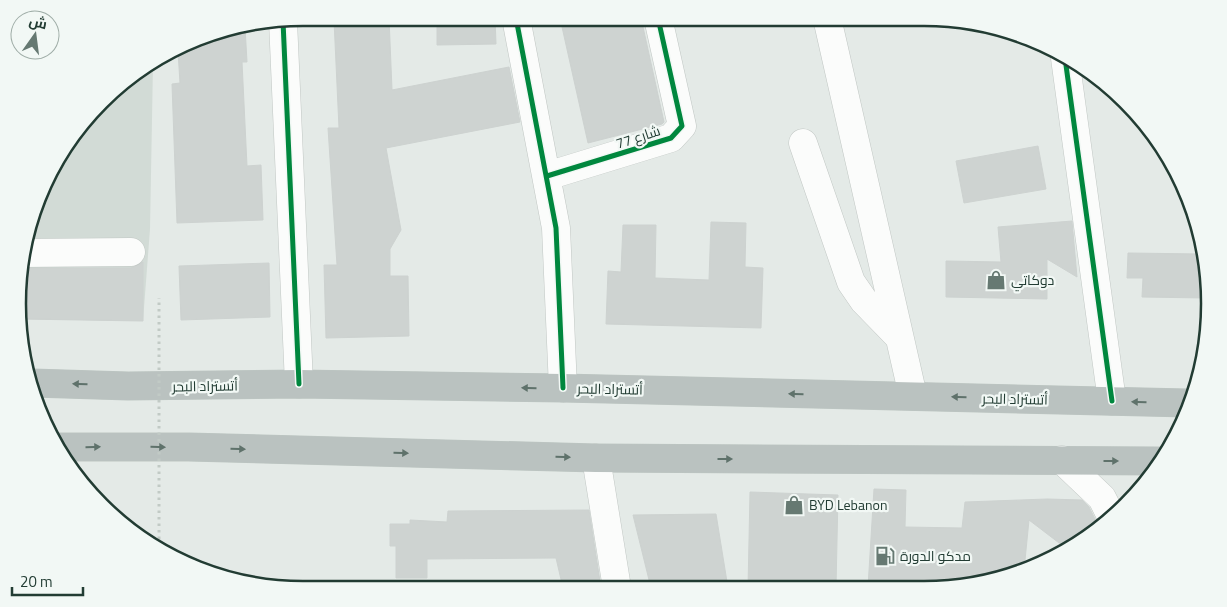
<svg xmlns="http://www.w3.org/2000/svg" width="1227" height="607" viewBox="0 0 1227 607" font-family="'Titillium Web',Cairo,sans-serif">
<style>
.built{fill:#d2dbd6}
.building{fill:#ced3d1;stroke:#cdd2d0}
.lines{fill:none;stroke-linecap:round;stroke-linejoin:round}
.minor-casing{stroke:#c1c7c4;stroke-width:29}
.highway-casing{stroke:#bdc6c2;stroke-width:29}
.path{stroke:#c1cac5;stroke-width:3;stroke-dasharray:2.5 4;stroke-linecap:butt}
.minor{stroke:#fbfcfb;stroke-width:28}
.highway{stroke:#bac2c0;stroke-width:28}
.path-bridge{stroke:#c1cac5;stroke-width:3;stroke-dasharray:2.5 4;stroke-linecap:butt}
.cycleway-casing{stroke:#f2f8f5;stroke-width:8}
.cycleway{stroke:#00873e;stroke-width:5}
.oneway{fill:#5f726b}
.labels{text-anchor:middle;stroke-width:4.5;stroke-linejoin:round;paint-order:stroke}
.street-label{font-size:14px;fill:#223c33;stroke:#f2f8f5}
.poi-label{font-size:14px;fill:#223c33;stroke:#f2f8f5;text-anchor:start}
.rim{fill:none;stroke:#223c33;stroke-width:2.5}
</style>
<rect width="100%" height="100%" fill="#e4eae7"/>
<!-- built -->
<path class="built" d="M153,64L150,229L143,321L21,319L23,247L66,145L129,77Z"/>
<!-- building -->
<path class="building" d="M389,18L392,90L509,67L520,122L386,148L401,230L390,249V276H408L409,336L326,338L324,265H337L328,128H339L334,20Z
M437,18H495L496,44L437,45Z
M560,18H641L664,122L662,124L588,143Z
M245,27L247,62H242L247,166L261,165L263,220L177,223L172,84L180,83L178,51L211,33Z
M1038,146L1046,189L964,203L956,161Z
M1072,221L1077,277L1047,259V299L946,297V261L1001,262L998,227Z
M711,222L746,223L745,267L763,268L761,328L606,324L608,271L621,272L623,225H656L655,278L709,280Z
M1128,253L1200,254L1206,298L1142,297L1143,278H1127Z
M143,262V321L21,319L22,268H131Z
M269,263L270,317L181,320L179,266Z
M874,489L906,490L905,527L962,528L965,502L1047,499L1082,500L1089,507L1095,519V531L1083,541L1067,549L1029,520L1024,570L1016,574L961,587H868Z
M750,492L838,495L836,587L748,588Z
M589,510L601,588H563L556,558L427,559V578H396V546H390V524H410V520L447,522L448,511Z
M716,514L728,588H651L633,515Z"/>
<g class="lines">
<defs>
<path id="minor" d="M516,18L556,228L563,388
M827,18L913,396
M283,21L299,384
M1065,58L1112,401
M803,143L851,282L864,301L899,337
M547,176L671,138L682,126L658,18
M23,253L131,252
M596,458L617,588
M1062,460L1102,498L1111,516"/>
<path id="highway" d="M33,383L128,386L299,384L563,388L1187,403
M59,447H189L596,458L1159,461"/>
</defs>
<!-- minor casing -->
<use href="#minor" class="minor-casing"/>
<!-- highway casing -->
<use href="#highway" class="highway-casing"/>
<!-- path -->
<path class="path" d="M149,540V539
M158,546L159,539"/>
<!-- minor -->
<use href="#minor" class="minor"/>
<!-- highway -->
<use href="#highway" class="highway"/>
<!-- path-bridge -->
<path class="path-bridge" d="M159,539V298"/>
<defs>
<path id="cycleway" d="M516,18L556,228L563,388
M283,21L299,384
M1065,58L1112,401
M547,176L671,138L682,126L658,18"/>
</defs>
<!-- cycleway casing -->
<use href="#cycleway" class="cycleway-casing"/>
<!-- cycleway -->
<use href="#cycleway" class="cycleway"/>
</g>
<!-- one-way arrows -->
<defs><path id="oneway-solid" d="M-6-.8H1V-3.2L6.5 0L1 3.2V.8H-6Z" transform="scale(1.25)"/></defs>
<g class="oneway">
<use href="#oneway-solid" transform="translate(80 384) rotate(-178)"/>
<use href="#oneway-solid" transform="translate(529 388) rotate(-179)"/>
<use href="#oneway-solid" transform="translate(796 394) rotate(-179)"/>
<use href="#oneway-solid" transform="translate(959 397) rotate(-179)"/>
<use href="#oneway-solid" transform="translate(1139 402) rotate(-179)"/>
<use href="#oneway-solid" transform="translate(93 447) rotate(-1)"/>
<use href="#oneway-solid" transform="translate(158 447) rotate(1)"/>
<use href="#oneway-solid" transform="translate(238 449) rotate(2)"/>
<use href="#oneway-solid" transform="translate(401 453) rotate(2)"/>
<use href="#oneway-solid" transform="translate(563 457) rotate(2)"/>
<use href="#oneway-solid" transform="translate(725 459)"/>
<use href="#oneway-solid" transform="translate(1111 461)"/>
</g>
<!-- icons -->
<defs>
<symbol id="shop-bare" viewBox="-9 -9 18 18"><path d="M-5-2.5h2.3a2.7 3.5 0 0 1 5.4 0H5L5.5 6h-11ZM-1.5-2.5h3a1.5 2.3 0 0 0-3 0Z" fill="#667972" stroke="#f2f8f5" stroke-width="2.5" paint-order="stroke"/></symbol>
<symbol id="fuel-bare" viewBox="-9 -9 18 18"><path d="M-5.5-6h7V0h2V4h1.3V-2.5L3-4.5l.8-.8L6-3V5H2.5V1h-1V6h-7ZM-4.2-4.7v3.2H.2V-4.7Z" fill="#667972" stroke="#f2f8f5" stroke-width="2.5" paint-order="stroke"/></symbol>
</defs>
<g fill-rule="evenodd">
<use href="#shop-bare" x="982" y="266" width="28" height="28"/>
<use href="#shop-bare" x="780" y="491" width="28" height="28"/>
<use href="#fuel-bare" x="871" y="542" width="28" height="28"/>
</g>
<g class="labels">
<!-- street labels -->
<g class="street-label">
<text transform="translate(638 137) rotate(-18)" y="5">شارع 77</text>
<text transform="translate(205 386) rotate(-1)" y="5">أتستراد البحر</text>
<text transform="translate(610 389) rotate(1)" y="5">أتستراد البحر</text>
<text transform="translate(1015 399) rotate(1)" y="5">أتستراد البحر</text>
</g>
<!-- poi labels -->
<g class="poi-label">
<text x="1011" y="285">دوكاتي</text>
<text x="809" y="510">BYD Lebanon</text>
<text x="900" y="561">مدكو الدورة</text>
</g>
</g>
<!-- crop -->
<path d="M0 0H1227V607H0ZM303 26H924A277 277 0 0 1 1201 303V304A277 277 0 0 1 924 581H303A277 277 0 0 1 26 304V303A277 277 0 0 1 303 26Z" fill="#f2f8f5" fill-rule="evenodd"/>
<path class="rim" d="M303 26H924A277 277 0 0 1 1201 303V304A277 277 0 0 1 924 581H303A277 277 0 0 1 26 304V303A277 277 0 0 1 303 26Z"/>
<!-- north arrow -->
<g transform="translate(35 35) rotate(14)"><circle r="24" fill="#f2f8f5" stroke="#9fada7"/>
<path d="M0-4L9 19L0 12L-9 19Z" fill="#667972"/>
<text y="-8" font-size="14" font-weight="bold" text-anchor="middle" fill="#223c33">ش</text>
</g>
<!-- scale -->
<path d="M12 587v8h71v-8" fill="none" stroke="#223c33" stroke-width="2.5"/>
<text x="20" y="587" font-size="15" fill="#223c33" stroke="#f2f8f5" stroke-width="4" paint-order="stroke">20 m</text>
</svg>
